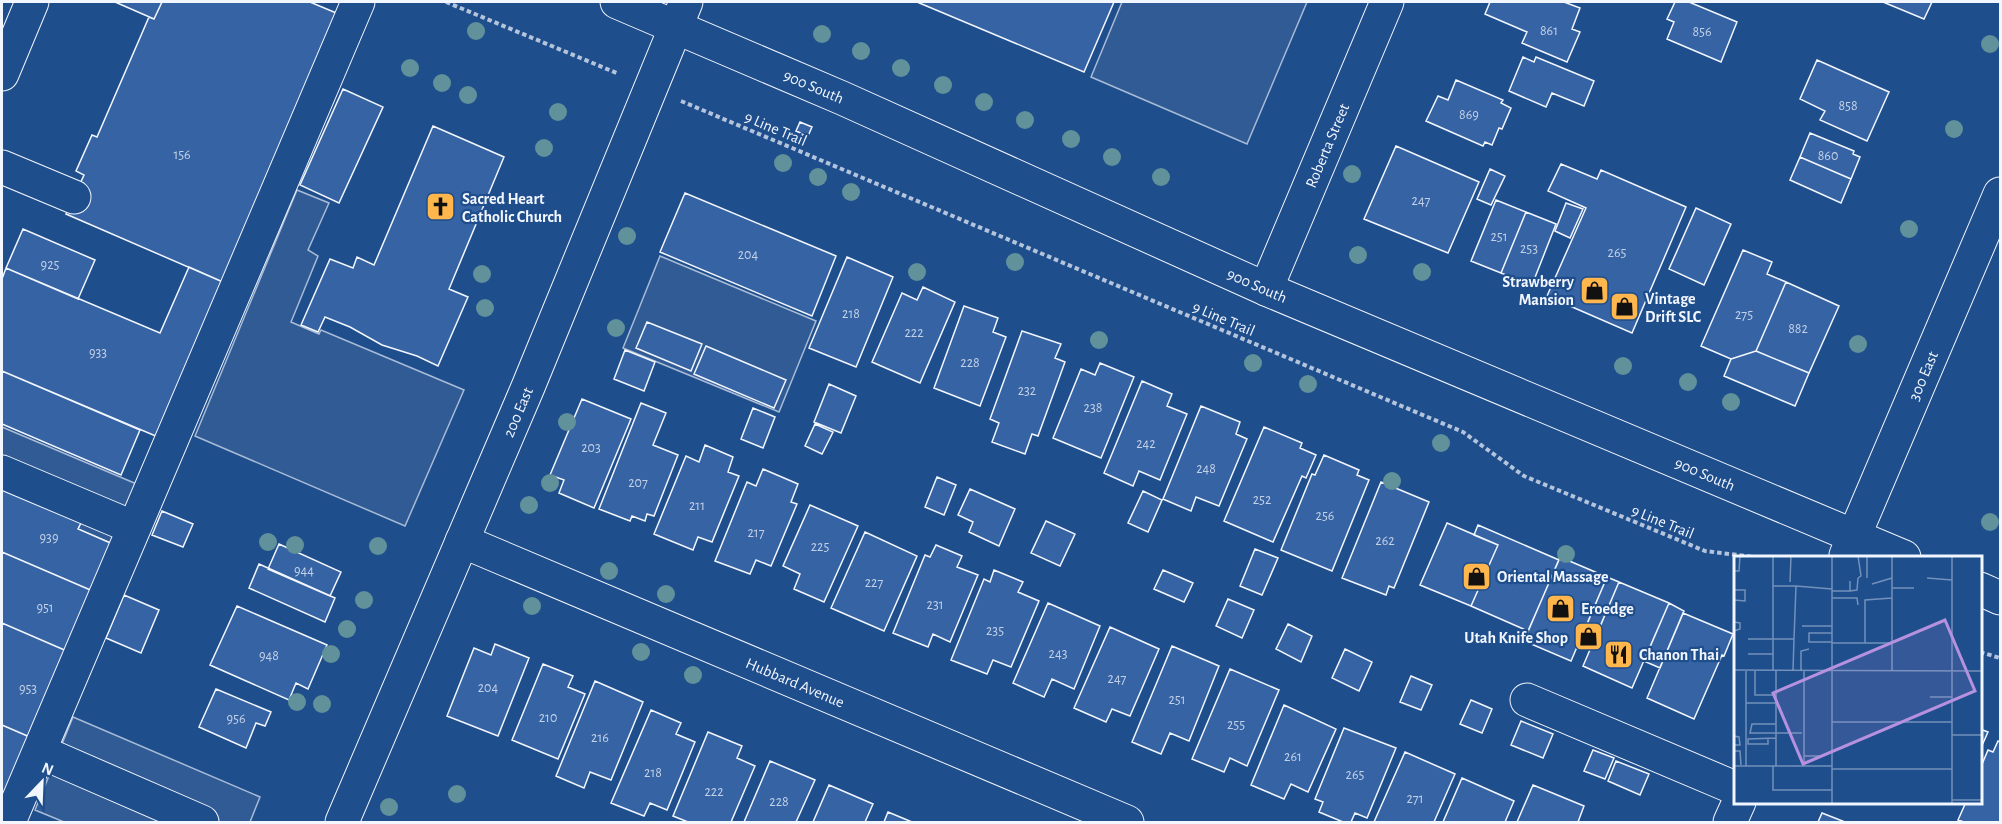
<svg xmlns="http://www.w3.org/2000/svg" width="2002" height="824" viewBox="0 0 2002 824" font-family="'Alegreya Sans',sans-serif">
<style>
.built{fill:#305b95;stroke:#a8bbd7;stroke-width:1.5}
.building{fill:#3563a3;stroke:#f2f6ff;stroke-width:1.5}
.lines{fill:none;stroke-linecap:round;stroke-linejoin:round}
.minor-casing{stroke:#f2f6ff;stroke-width:35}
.path{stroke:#b3c4dc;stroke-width:4;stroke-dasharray:4.5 3;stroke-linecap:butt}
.minor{stroke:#1f4e8c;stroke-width:33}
.tree{fill:#61919a}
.labels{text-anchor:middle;stroke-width:4.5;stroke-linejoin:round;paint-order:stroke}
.number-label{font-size:14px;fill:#c3d1e8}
.street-label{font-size:16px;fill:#f2f6ff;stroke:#1f4e8c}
.poi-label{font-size:16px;font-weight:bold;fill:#f2f6ff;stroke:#1f4e8c;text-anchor:start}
.inset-road{fill:none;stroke:#7391ba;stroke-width:1.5}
.view{fill:#b691df;fill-opacity:0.15;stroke:#b691df;stroke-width:3}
.inset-edge{fill:none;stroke:#f2f6ff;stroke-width:3}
</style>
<rect width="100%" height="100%" fill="#1f4e8c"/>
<!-- built -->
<path class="built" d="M1122,2H1307L1247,144L1091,77Z
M297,190L329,203L308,250L318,256L291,322L319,334L321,330L464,390L405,526L195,436Z
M660,256L816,321L779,412L623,348Z
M2,427L139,485L115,545L78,529L81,521L2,487Z
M73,717L260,797L250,822H64L35,810Z"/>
<!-- building -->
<path class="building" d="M115,2H162L154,19Z
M162,2H310L341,15L225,283L66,214L84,175L76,171L92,135L97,137L149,17L154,19Z
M917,2H1114L1084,72Z
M1490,2H1564L1580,8L1572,29L1580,32L1567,62L1522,43L1527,32L1485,14Z
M1675,2H1689L1737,22L1721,62L1667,39L1674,22L1667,19Z
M1883,2H1932L1924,19Z
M1523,57L1534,62L1536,57L1594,81L1584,106L1552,93L1546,107L1509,91Z
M1817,60L1889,92L1867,141L1820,120L1825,111L1800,99Z
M1456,80L1503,100L1501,103L1511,108L1502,129L1499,128L1492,145L1485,142L1483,146L1426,121L1438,96L1448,100Z
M343,89L383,107L339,203L300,185Z
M800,122L812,127L808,136L796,131Z
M433,126L504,157L449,289L468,297L438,366L417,356L382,345L350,327L325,317L318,332L301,325L330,259L353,268L357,257L374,265Z
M1810,133L1854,151L1853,154L1860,157L1851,179L1800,157Z
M1396,146L1479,182L1448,253L1364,219Z
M1800,157L1851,179L1841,203L1790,180Z
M1561,164L1597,179L1601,170L1686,207L1632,333L1547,296L1586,208L1548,191Z
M1490,169L1505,176L1491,205L1477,199Z
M685,193L836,256L812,316L660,252Z
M1496,200L1526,212L1501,273L1471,261Z
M1566,203L1583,209L1570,238L1555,231Z
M1696,208L1731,224L1704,285L1669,269Z
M1526,212L1556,224L1532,285L1501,273Z
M23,229L95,260L78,299L6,268Z
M1743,250L1772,262L1767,274L1786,282L1756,351L1731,359L1701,346Z
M847,257L893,277L856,367L809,348Z
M189,267L225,283L158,437L2,371V279L6,268L160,333Z
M1786,282L1839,306L1809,373L1756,351Z
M923,287L955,302L920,383L872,362L902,293L917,300Z
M964,306L998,318L993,332L1006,337L980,406L934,388Z
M647,322L702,344L691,371L636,348Z
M1022,331L1061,344L1055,358L1065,362L1038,436L1032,434L1025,454L992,442L999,423L990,419Z
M706,346L786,380L774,408L694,374Z
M625,350L655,362L644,391L614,379Z
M1756,351L1809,373L1795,406L1724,376L1731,359Z
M1100,363L1134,377L1101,458L1053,438L1081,369L1095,375Z
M2,371L140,430L121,475L2,424Z
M1142,381L1172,394L1167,406L1187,414L1160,480L1139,471L1133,486L1104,473Z
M829,384L856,396L841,433L814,422Z
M582,399L631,419L594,508L559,493L564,480L550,475Z
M641,403L666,413L653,445L678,455L654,516L647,514L645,521L632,516L630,521L599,509Z
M1201,406L1240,422L1236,434L1247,439L1219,506L1196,497L1191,511L1163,499Z
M753,408L775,417L763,448L741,439Z
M815,424L833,432L822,454L805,446Z
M1264,427L1302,443L1300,448L1316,455L1306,478L1302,476L1273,542L1224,521Z
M705,445L733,457L728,472L739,476L712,542L698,537L693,550L654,534L686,456L699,462Z
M1324,455L1359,470L1357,475L1369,480L1332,571L1281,550L1312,474L1315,475Z
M763,469L798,484L791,502L797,504L771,566L756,560L750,574L715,561L747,482L756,486Z
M937,477L956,485L944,515L925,507Z
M1381,482L1429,502L1394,588L1389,586L1386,595L1342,578Z
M2,487L82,521L78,529L115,545L95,592L2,552Z
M970,489L1015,509L999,546L969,532L973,522L958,515Z
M1143,491L1162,500L1148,532L1128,523Z
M810,505L858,526L824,602L794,589L800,574L783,566Z
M162,511L193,524L183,547L152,535Z
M1046,521L1075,534L1060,566L1031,553Z
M1447,523L1498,545L1471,606L1420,585Z
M1478,525L1559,560L1528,631L1471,606L1498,545L1474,535Z
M865,532L917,556L884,631L831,608Z
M279,544L341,572L330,596L268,569Z
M936,545L962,556L957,567L978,575L950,642L933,634L928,647L893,633L925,555L930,557Z
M1255,549L1278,558L1262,595L1240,586Z
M2,552L95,592L69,652L2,623Z
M1560,557L1607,577L1571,661L1524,641Z
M259,564L335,598L325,622L249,588Z
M994,570L1023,582L1018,592L1039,601L1011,667L993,660L987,674L951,660L984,579L990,582Z
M1163,570L1193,583L1184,602L1154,589Z
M1607,577L1619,582L1591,648L1579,643Z
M1619,582L1669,603L1632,688L1583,666Z
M124,595L159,610L141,653L106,638Z
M1228,599L1254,610L1242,638L1216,626Z
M1048,603L1100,626L1074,689L1052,679L1044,697L1013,683Z
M1669,603L1684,611L1660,668L1644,661Z
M237,606L327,645L308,689L296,683L289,700L210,665Z
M1683,613L1733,634L1724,656L1722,655L1694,719L1647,698Z
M2,623L69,652L32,738L2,725Z
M1288,624L1312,636L1301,662L1276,649Z
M1110,627L1159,649L1130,716L1112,709L1106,722L1074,708Z
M495,644L529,658L498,736L447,716L474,648L491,655Z
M1172,646L1219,666L1189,741L1170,733L1161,754L1132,742Z
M1345,649L1372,662L1359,691L1332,678Z
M543,664L573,676L568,687L585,694L558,759L512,740Z
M1230,669L1279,690L1247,766L1230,758L1224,772L1192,759Z
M1411,676L1432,685L1421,710L1400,702Z
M595,681L643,702L611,780L590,772L584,788L556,776Z
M216,689L271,712L265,726L256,723L246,748L199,727Z
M1471,700L1492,709L1482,733L1460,724Z
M1284,705L1336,729L1308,792L1291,784L1284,799L1251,785Z
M651,710L681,723L676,734L695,742L667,810L650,803L644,816L611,803Z
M1521,721L1553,734L1543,758L1511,745Z
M2,725L32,738L2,800Z
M1344,728L1396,748L1367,818L1355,813L1351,822H1343L1319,812L1323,802L1315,799Z
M1980,729L1988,732L1980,750Z
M708,732L742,746L737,758L755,766L731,822H688L673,816Z
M1998,741L2000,742V822H1964L1958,820L1966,802H1980V769L1988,750L1993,752Z
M1593,750L1614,758L1605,779L1584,771Z
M1405,752L1455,774L1434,822H1374Z
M770,761L815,780L796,822H744Z
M1616,761L1649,774L1640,795L1608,781Z
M1462,778L1514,801L1505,822H1443Z
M829,785L873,804L865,822H813Z
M1533,785L1584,806L1578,822H1517Z
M888,812L912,822H884Z
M1822,813L1845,822H1818Z"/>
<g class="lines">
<defs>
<g id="minor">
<path id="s1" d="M617,2L842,98L1266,289L1904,557"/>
<path d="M2,74L32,2"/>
<path d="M2,167L74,197"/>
<path id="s2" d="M1266,289L1387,2"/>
<path d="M2,472L118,521"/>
<path id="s3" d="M462,541L1127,822"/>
<path id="s4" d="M1846,555L2000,194"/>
<path d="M1980,589L2000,598"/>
<path d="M1527,700L1735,788"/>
<path d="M41,752L202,822"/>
<path d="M9,822L358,2"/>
<path id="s5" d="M342,822L528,387L686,2"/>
<path d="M1730,822L1739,802"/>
</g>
</defs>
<!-- minor casing -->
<use href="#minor" class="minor-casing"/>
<!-- path -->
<path class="path" d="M446,2L619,74
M681,101L1463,432L1524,476L1705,551L1754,557
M1980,652L2000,658"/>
<!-- minor -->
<use href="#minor" class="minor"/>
</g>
<!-- trees -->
<g class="tree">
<circle cx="476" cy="31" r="9"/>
<circle cx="822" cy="34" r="9"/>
<circle cx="1990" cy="44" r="9"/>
<circle cx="861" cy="51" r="9"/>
<circle cx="410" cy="68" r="9"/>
<circle cx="901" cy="68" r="9"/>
<circle cx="442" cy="83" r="9"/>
<circle cx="943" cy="85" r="9"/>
<circle cx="468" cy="95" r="9"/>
<circle cx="984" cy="102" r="9"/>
<circle cx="558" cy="112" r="9"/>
<circle cx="1025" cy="120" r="9"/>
<circle cx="1954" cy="129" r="9"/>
<circle cx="1071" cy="139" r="9"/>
<circle cx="544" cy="148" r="9"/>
<circle cx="1112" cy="157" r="9"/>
<circle cx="783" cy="163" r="9"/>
<circle cx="1352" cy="174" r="9"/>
<circle cx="818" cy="177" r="9"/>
<circle cx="1161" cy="177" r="9"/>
<circle cx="851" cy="192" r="9"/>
<circle cx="1909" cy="229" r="9"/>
<circle cx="627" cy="236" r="9"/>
<circle cx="1358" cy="255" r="9"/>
<circle cx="1015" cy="262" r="9"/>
<circle cx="917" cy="272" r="9"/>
<circle cx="1422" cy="272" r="9"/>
<circle cx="482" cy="274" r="9"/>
<circle cx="485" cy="308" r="9"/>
<circle cx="616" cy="328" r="9"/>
<circle cx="1099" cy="340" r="9"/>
<circle cx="1858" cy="344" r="9"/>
<circle cx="1253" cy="363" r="9"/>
<circle cx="1623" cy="366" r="9"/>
<circle cx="1688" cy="382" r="9"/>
<circle cx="1308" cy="384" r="9"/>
<circle cx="1731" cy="402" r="9"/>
<circle cx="567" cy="422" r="9"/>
<circle cx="1441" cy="443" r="9"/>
<circle cx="1392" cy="481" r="9"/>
<circle cx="550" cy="483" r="9"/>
<circle cx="529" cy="505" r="9"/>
<circle cx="1990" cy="522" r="9"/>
<circle cx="268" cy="542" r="9"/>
<circle cx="295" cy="545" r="9"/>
<circle cx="378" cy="546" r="9"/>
<circle cx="1566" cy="554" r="9"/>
<circle cx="609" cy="571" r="9"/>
<circle cx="666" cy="594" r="9"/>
<circle cx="364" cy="600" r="9"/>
<circle cx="532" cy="606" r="9"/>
<circle cx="347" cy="629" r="9"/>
<circle cx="641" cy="652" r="9"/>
<circle cx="331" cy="654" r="9"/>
<circle cx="693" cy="675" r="9"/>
<circle cx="297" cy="702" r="9"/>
<circle cx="322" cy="704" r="9"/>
<circle cx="457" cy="794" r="9"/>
<circle cx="389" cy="807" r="9"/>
</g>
<!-- icons -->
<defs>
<symbol id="church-square" viewBox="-11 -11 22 22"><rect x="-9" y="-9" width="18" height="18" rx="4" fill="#ffb74d" stroke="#1f4e8c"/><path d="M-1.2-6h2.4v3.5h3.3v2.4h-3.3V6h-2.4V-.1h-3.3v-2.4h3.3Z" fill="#111"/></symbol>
<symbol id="shop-square" viewBox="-11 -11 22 22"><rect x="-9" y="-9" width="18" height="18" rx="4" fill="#ffb74d" stroke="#1f4e8c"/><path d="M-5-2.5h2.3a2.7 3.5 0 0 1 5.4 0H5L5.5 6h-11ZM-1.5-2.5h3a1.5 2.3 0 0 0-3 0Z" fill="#111"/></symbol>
<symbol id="restaurant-square" viewBox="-11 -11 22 22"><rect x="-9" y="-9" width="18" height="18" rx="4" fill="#ffb74d" stroke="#1f4e8c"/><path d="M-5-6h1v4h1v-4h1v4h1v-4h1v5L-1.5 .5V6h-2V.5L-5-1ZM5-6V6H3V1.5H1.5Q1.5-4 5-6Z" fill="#111"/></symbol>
</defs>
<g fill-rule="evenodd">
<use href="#church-square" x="424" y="190" width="33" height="33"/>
<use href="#shop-square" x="1578" y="274" width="33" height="33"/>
<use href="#shop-square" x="1608" y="290" width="33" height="33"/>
<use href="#shop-square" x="1460" y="560" width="33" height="33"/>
<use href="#shop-square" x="1544" y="592" width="33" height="33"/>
<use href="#shop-square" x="1572" y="620" width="33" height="33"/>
<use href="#restaurant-square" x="1602" y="638" width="33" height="33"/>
</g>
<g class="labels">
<!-- number labels -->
<g class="number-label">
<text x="1549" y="35">861</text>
<text x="1702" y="36">856</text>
<text x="1848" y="110">858</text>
<text x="1469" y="119">869</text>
<text x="182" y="159">156</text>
<text x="1828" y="160">860</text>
<text x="1421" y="205">247</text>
<text x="1499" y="241">251</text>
<text x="1529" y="253">253</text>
<text x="1617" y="257">265</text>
<text x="748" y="259">204</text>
<text x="50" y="269">925</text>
<text x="851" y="318">218</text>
<text x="1744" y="319">275</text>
<text x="1798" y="333">882</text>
<text x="914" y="337">222</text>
<text x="98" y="357">933</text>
<text x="970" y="367">228</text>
<text x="1027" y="395">232</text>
<text x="1093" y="412">238</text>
<text x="1146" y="448">242</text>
<text x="591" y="452">203</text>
<text x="1206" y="473">248</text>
<text x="638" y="487">207</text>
<text x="1262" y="504">252</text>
<text x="697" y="510">211</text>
<text x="1325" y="520">256</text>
<text x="756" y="537">217</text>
<text x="49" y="542">939</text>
<text x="1385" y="545">262</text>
<text x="820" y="551">225</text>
<text x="304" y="575">944</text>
<text x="874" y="587">227</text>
<text x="935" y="609">231</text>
<text x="45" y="612">951</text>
<text x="995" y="635">235</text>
<text x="1058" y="658">243</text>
<text x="269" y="660">948</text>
<text x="1117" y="683">247</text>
<text x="488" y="692">204</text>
<text x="28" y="693">953</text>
<text x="1177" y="704">251</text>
<text x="548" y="722">210</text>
<text x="236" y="723">956</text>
<text x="1236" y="729">255</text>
<text x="600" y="742">216</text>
<text x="1293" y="761">261</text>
<text x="653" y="777">218</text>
<text x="1355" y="779">265</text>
<text x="714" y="796">222</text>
<text x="1415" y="803">271</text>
<text x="779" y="806">228</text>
</g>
<!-- street labels -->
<g class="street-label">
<text dy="6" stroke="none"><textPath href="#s1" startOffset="214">900 South</textPath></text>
<text transform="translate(776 128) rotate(23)" y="6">9 Line Trail</text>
<text dy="6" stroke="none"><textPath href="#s2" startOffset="156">Roberta Street</textPath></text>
<text dy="6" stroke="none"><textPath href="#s1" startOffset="700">900 South</textPath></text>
<text transform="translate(1224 318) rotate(23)" y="6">9 Line Trail</text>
<text dy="6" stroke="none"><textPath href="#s4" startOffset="195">300 East</textPath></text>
<text dy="6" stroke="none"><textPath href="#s5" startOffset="446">200 East</textPath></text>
<text dy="6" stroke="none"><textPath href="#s1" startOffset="1186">900 South</textPath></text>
<text transform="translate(1663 521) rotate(22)" y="6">9 Line Trail</text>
<text dy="6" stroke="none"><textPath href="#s3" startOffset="362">Hubbard Avenue</textPath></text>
</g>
<!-- poi labels -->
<g class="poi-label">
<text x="462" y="204">Sacred Heart<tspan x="462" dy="18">Catholic Church</tspan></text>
<text x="1574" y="287" text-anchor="end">Strawberry<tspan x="1574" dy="18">Mansion</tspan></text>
<text x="1645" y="304">Vintage<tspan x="1645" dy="18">Drift SLC</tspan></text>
<text x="1497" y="582">Oriental Massage</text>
<text x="1581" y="614">Eroedge</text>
<text x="1568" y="643" text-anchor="end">Utah Knife Shop</text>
<text x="1639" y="660">Chanon Thai</text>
</g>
</g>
<!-- overview -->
<g transform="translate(1734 556)">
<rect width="248" height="248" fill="#1f4e8c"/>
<path class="inset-road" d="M39,0V114M98,0V247M133,0V22M158,0V115M0,15H5L6,0M124,22L127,20L124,0M193,22L218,24M56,26L57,0M138,28L158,22M39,30H62L60,83M62,30L98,33M158,32H180M0,34H11V45L0,44M98,35H116V25M116,35L123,34L124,22M98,42H123L124,49M0,66L6,67V73L0,75M68,70H98M98,77H75V86H98M14,83H60L59,114M98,87H158M131,87V44L158,42M14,98H39M0,114L248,115M12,114V210M21,114V139H42M42,114V210M67,114V95L75,93M196,141H218M12,147H42M98,166H218M42,168H18L16,177H68M218,179H248M0,180L5,181L6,189H0M34,182V188H14V183L42,182M0,195H6L7,209M70,200H89M0,210H98M39,210V234H98M70,210V114M98,213H218M218,244H248M218,247V0"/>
<path class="view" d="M211,64L241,135L69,208L39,137Z"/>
<rect width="248" height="248" class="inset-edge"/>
</g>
<!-- border -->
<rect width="2002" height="824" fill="none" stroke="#f2f6ff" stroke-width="6"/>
<!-- north arrow -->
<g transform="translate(42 782) rotate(23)" stroke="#1f4e8c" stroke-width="4.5" paint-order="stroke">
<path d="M0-4.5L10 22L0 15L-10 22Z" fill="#f2f6ff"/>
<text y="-9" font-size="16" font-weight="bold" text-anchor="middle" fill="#f2f6ff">N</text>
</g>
</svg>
